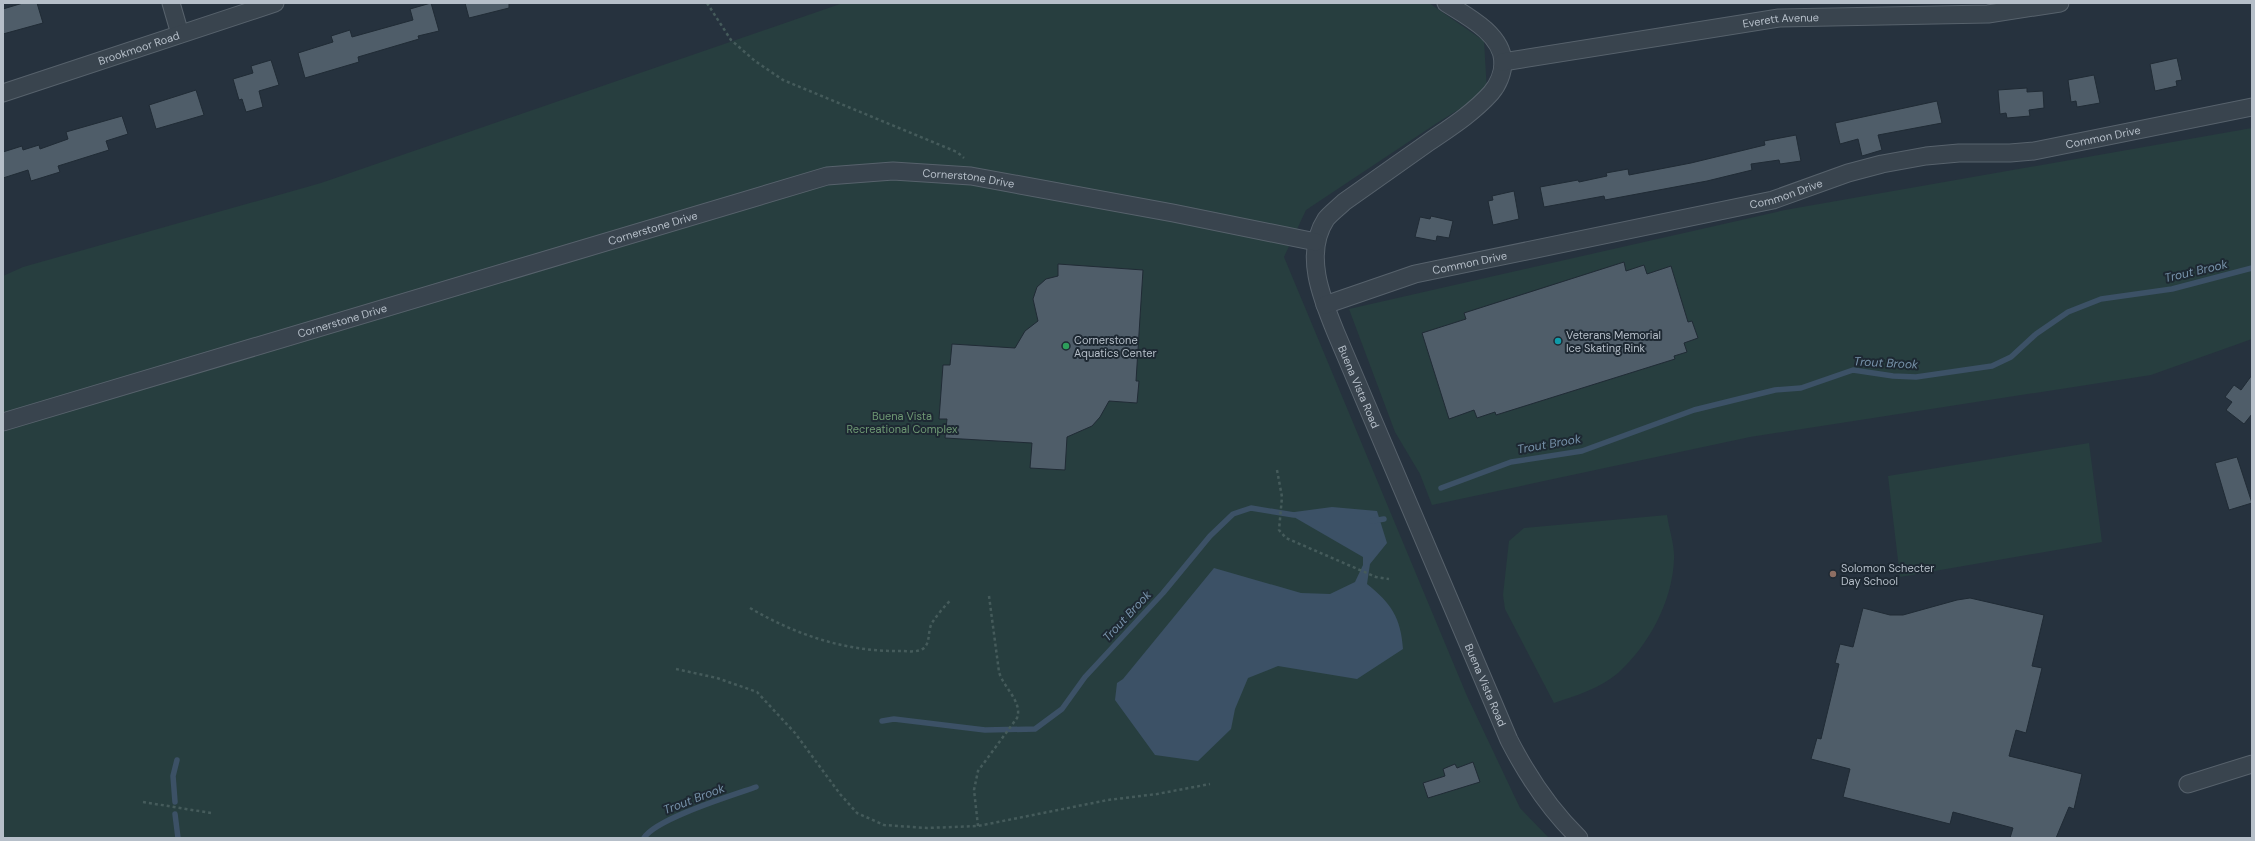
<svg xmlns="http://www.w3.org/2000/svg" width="2255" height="841" viewBox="0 0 2255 841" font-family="'DM Sans',sans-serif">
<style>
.green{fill:#273e3f}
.water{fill:#3c5166}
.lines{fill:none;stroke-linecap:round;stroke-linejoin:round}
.stream{stroke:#3c5166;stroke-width:5.5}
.building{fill:#4f5d69;stroke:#202b35}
.minor-casing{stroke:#57626c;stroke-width:19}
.path{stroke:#455b5b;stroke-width:2.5;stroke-dasharray:3 3;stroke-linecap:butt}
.minor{stroke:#39444e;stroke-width:17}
.culture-dot{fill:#0f9aa8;stroke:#1e2933;stroke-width:1.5}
.leisure-dot{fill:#2e9e5b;stroke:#1e2933;stroke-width:1.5}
.education-dot{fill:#8d6e63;stroke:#1e2933;stroke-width:1.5}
.labels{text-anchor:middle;stroke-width:4;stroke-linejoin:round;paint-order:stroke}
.street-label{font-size:11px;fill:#b6bfc9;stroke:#1e2933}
.poi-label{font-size:11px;fill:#b6bfc9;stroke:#1e2933;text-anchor:start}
.park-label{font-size:11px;fill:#6e9873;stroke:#1e2933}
.water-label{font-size:12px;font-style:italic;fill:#7792aa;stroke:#1e2933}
</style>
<rect width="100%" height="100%" fill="#26323e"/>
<!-- green -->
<path class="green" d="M843,3H1429L1484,41L1487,92L1437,123L1306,210L1284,257L1467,696L1520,808L1549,838H3V276L23,267L321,183Z
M2252,128V339L2151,375L1750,437L1432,505L1420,474L1395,432L1349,309L1785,210Z
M2089,443L2102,542L1900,577L1888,476Z
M1667,515C1669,529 1675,546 1674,560C1672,602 1649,645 1618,673C1601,688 1575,696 1554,703L1505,609L1503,595L1509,541L1524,528Z"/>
<!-- water -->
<path class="water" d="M1332,507L1377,511L1387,543L1370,564L1367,584C1391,603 1401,618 1403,649L1357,679L1278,666L1248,678L1235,709L1231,729L1198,761L1155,755L1115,700L1117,683L1123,679L1214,568L1301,593L1330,594L1355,582L1363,565V557L1287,513Z"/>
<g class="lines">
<!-- stream -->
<path class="stream" d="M1441,488L1511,462L1582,451L1694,410L1775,390L1801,388L1853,370L1893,376L1916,377L1992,366L2011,357L2036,334L2068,312L2101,299L2172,289L2252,268
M1372,521L1384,519
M882,721L894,719L985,730L1035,729L1062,709L1085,677L1163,593L1210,536L1233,514L1251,508L1294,515
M175,802L173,776L177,760
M175,814L178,838
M644,838C655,819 733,795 756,787"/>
</g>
<!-- building -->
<path class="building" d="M23,3H37L43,23L3,34V9Z
M431,3L439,31L418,36L419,39L358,57L359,62L305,78L298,53L333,42L331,36L350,30L352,37L413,20L410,9Z
M465,3H509V8L469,18Z
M2177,58L2182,80L2176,81L2177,86L2155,91L2150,64Z
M271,60L279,85L259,91L263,107L246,112L242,99L239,100L233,79L253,73L251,66Z
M2094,75L2100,103L2077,107L2076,101L2071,102L2068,80Z
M2027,88V92L2043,91L2044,108L2029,110L2030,116L2007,118L2006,113L2000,114L1998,90Z
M196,90L204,115L156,129L149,105Z
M1937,101L1942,123L1878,135L1882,150L1862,156L1858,139L1840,144L1835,123Z
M122,116L128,134L106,141L109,150L58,166L60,172L31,181L28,170L3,178V152L22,146L23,150L39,145L40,149L68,139L66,132Z
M1796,135L1801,161L1780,164L1779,160L1751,164L1752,170L1707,181L1605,200L1604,196L1544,207L1540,187L1578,180L1579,182L1607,176L1606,173L1628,169L1629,175L1691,163L1765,145L1764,141Z
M1514,191L1519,219L1493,225L1488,201L1493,200L1492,196Z
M1431,216L1453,221L1449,238L1437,236L1436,241L1415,237L1420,217L1430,219Z
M1624,262L1626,271L1644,265L1647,274L1671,266L1688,322L1692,321L1698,338L1684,343L1687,352L1674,356L1675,359L1496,415L1495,412L1477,418L1474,410L1449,419L1422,333L1466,319L1464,313Z
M1058,264L1143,270L1136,381H1139L1137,403L1109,401L1100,417L1092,426L1067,437L1065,470L1030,468L1032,443L945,438L947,419H939L943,365H950L952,344L1015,348L1025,331L1038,321L1033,299L1037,287L1046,279L1058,276Z
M2252,375V414L2244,424L2226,410L2232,402L2225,397L2234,385L2241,390Z
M2237,457L2252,503L2229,510L2215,463Z
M1970,598L2044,615L2032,666L2042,668L2026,733L2016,730L2009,756L2082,774L2074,809L2069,807L2056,838H2010L2013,828L1953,812L1950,824L1843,797L1850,769L1811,759L1817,738L1821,739L1839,664L1835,663L1840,644L1853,647L1863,608L1890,615H1903L1957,600Z
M1473,762L1480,782L1428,798L1423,783L1445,776L1443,769L1455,764L1457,768Z"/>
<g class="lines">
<defs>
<g id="minor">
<path d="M171,3L180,34"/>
<path id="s1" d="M1446,3C1467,16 1502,34 1503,62C1503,73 1498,85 1491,93C1473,113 1451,127 1429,142C1401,162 1372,182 1344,202C1339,207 1331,213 1326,219C1303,254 1322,299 1336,333L1509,740C1528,777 1549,809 1579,838"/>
<path id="s2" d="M1503,62L1779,18L1988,14L2060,3"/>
<path id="s3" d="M3,93L275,3"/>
<path id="s4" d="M1325,305L1415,274L1773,200L1848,173L1882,164L1926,156L1959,153H2010L2034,151L2252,107"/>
<path id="s5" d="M3,422L827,176L893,171L971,176L1173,213L1316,242"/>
<path d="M2188,784L2252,764"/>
</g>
</defs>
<!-- minor casing -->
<use href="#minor" class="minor-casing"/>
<!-- path -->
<path class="path" d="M707,3L731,40L755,61L783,80L957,152L964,158
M1277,470L1282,497L1279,530L1286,538L1376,577L1389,579
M750,608C796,635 847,652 900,651C908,651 918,653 924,648C930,643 928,632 931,625C933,620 946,604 951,600
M676,669L717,678L757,692L795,733L840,794L857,813L884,825L927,828L978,826L1108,800L1157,794L1210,784
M143,802L211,813
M978,826L974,790L978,771L1017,718C1023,702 1003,687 999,672L989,596"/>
<!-- minor -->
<use href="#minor" class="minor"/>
</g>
<!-- markers -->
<circle class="culture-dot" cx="1558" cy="341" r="4"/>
<circle class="leisure-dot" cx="1066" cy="346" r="4"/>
<circle class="education-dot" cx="1833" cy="574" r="4"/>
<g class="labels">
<!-- street labels -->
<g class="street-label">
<text dy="4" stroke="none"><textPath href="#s2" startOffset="281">Everett Avenue</textPath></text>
<text dy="4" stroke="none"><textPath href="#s3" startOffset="143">Brookmoor Road</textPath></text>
<text dy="4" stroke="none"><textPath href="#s4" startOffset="799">Common Drive</textPath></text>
<text dy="4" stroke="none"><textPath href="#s5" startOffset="1002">Cornerstone Drive</textPath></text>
<text dy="4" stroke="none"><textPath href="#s4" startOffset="475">Common Drive</textPath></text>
<text dy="4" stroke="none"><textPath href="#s5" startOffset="678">Cornerstone Drive</textPath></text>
<text dy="4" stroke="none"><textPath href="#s4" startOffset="151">Common Drive</textPath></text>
<text dy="4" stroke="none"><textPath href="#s5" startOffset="354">Cornerstone Drive</textPath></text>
<text dy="4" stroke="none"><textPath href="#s1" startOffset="505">Buena Vista Road</textPath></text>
<text dy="4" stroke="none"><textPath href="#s1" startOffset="829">Buena Vista Road</textPath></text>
</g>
<!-- poi labels -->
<g class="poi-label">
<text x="1566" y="339">Veterans Memorial<tspan x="1566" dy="13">Ice Skating Rink</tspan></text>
<text x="1074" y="344">Cornerstone<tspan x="1074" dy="13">Aquatics Center</tspan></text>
<text x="1841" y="572">Solomon Schecter<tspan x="1841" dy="13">Day School</tspan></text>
</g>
<!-- park labels -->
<g class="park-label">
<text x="902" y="420">Buena Vista<tspan x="902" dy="13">Recreational Complex</tspan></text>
</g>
<!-- water labels -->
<g class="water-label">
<text transform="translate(2196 271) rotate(-13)" y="4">Trout Brook</text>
<text transform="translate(1886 363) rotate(3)" y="4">Trout Brook</text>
<text transform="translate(1549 444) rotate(-10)" y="4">Trout Brook</text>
<text transform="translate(1127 616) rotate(-47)" y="4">Trout Brook</text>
<text transform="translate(694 799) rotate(-21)" y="4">Trout Brook</text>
</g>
</g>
<!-- border -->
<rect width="2255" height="841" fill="none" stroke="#b6bfc9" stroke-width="8"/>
</svg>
